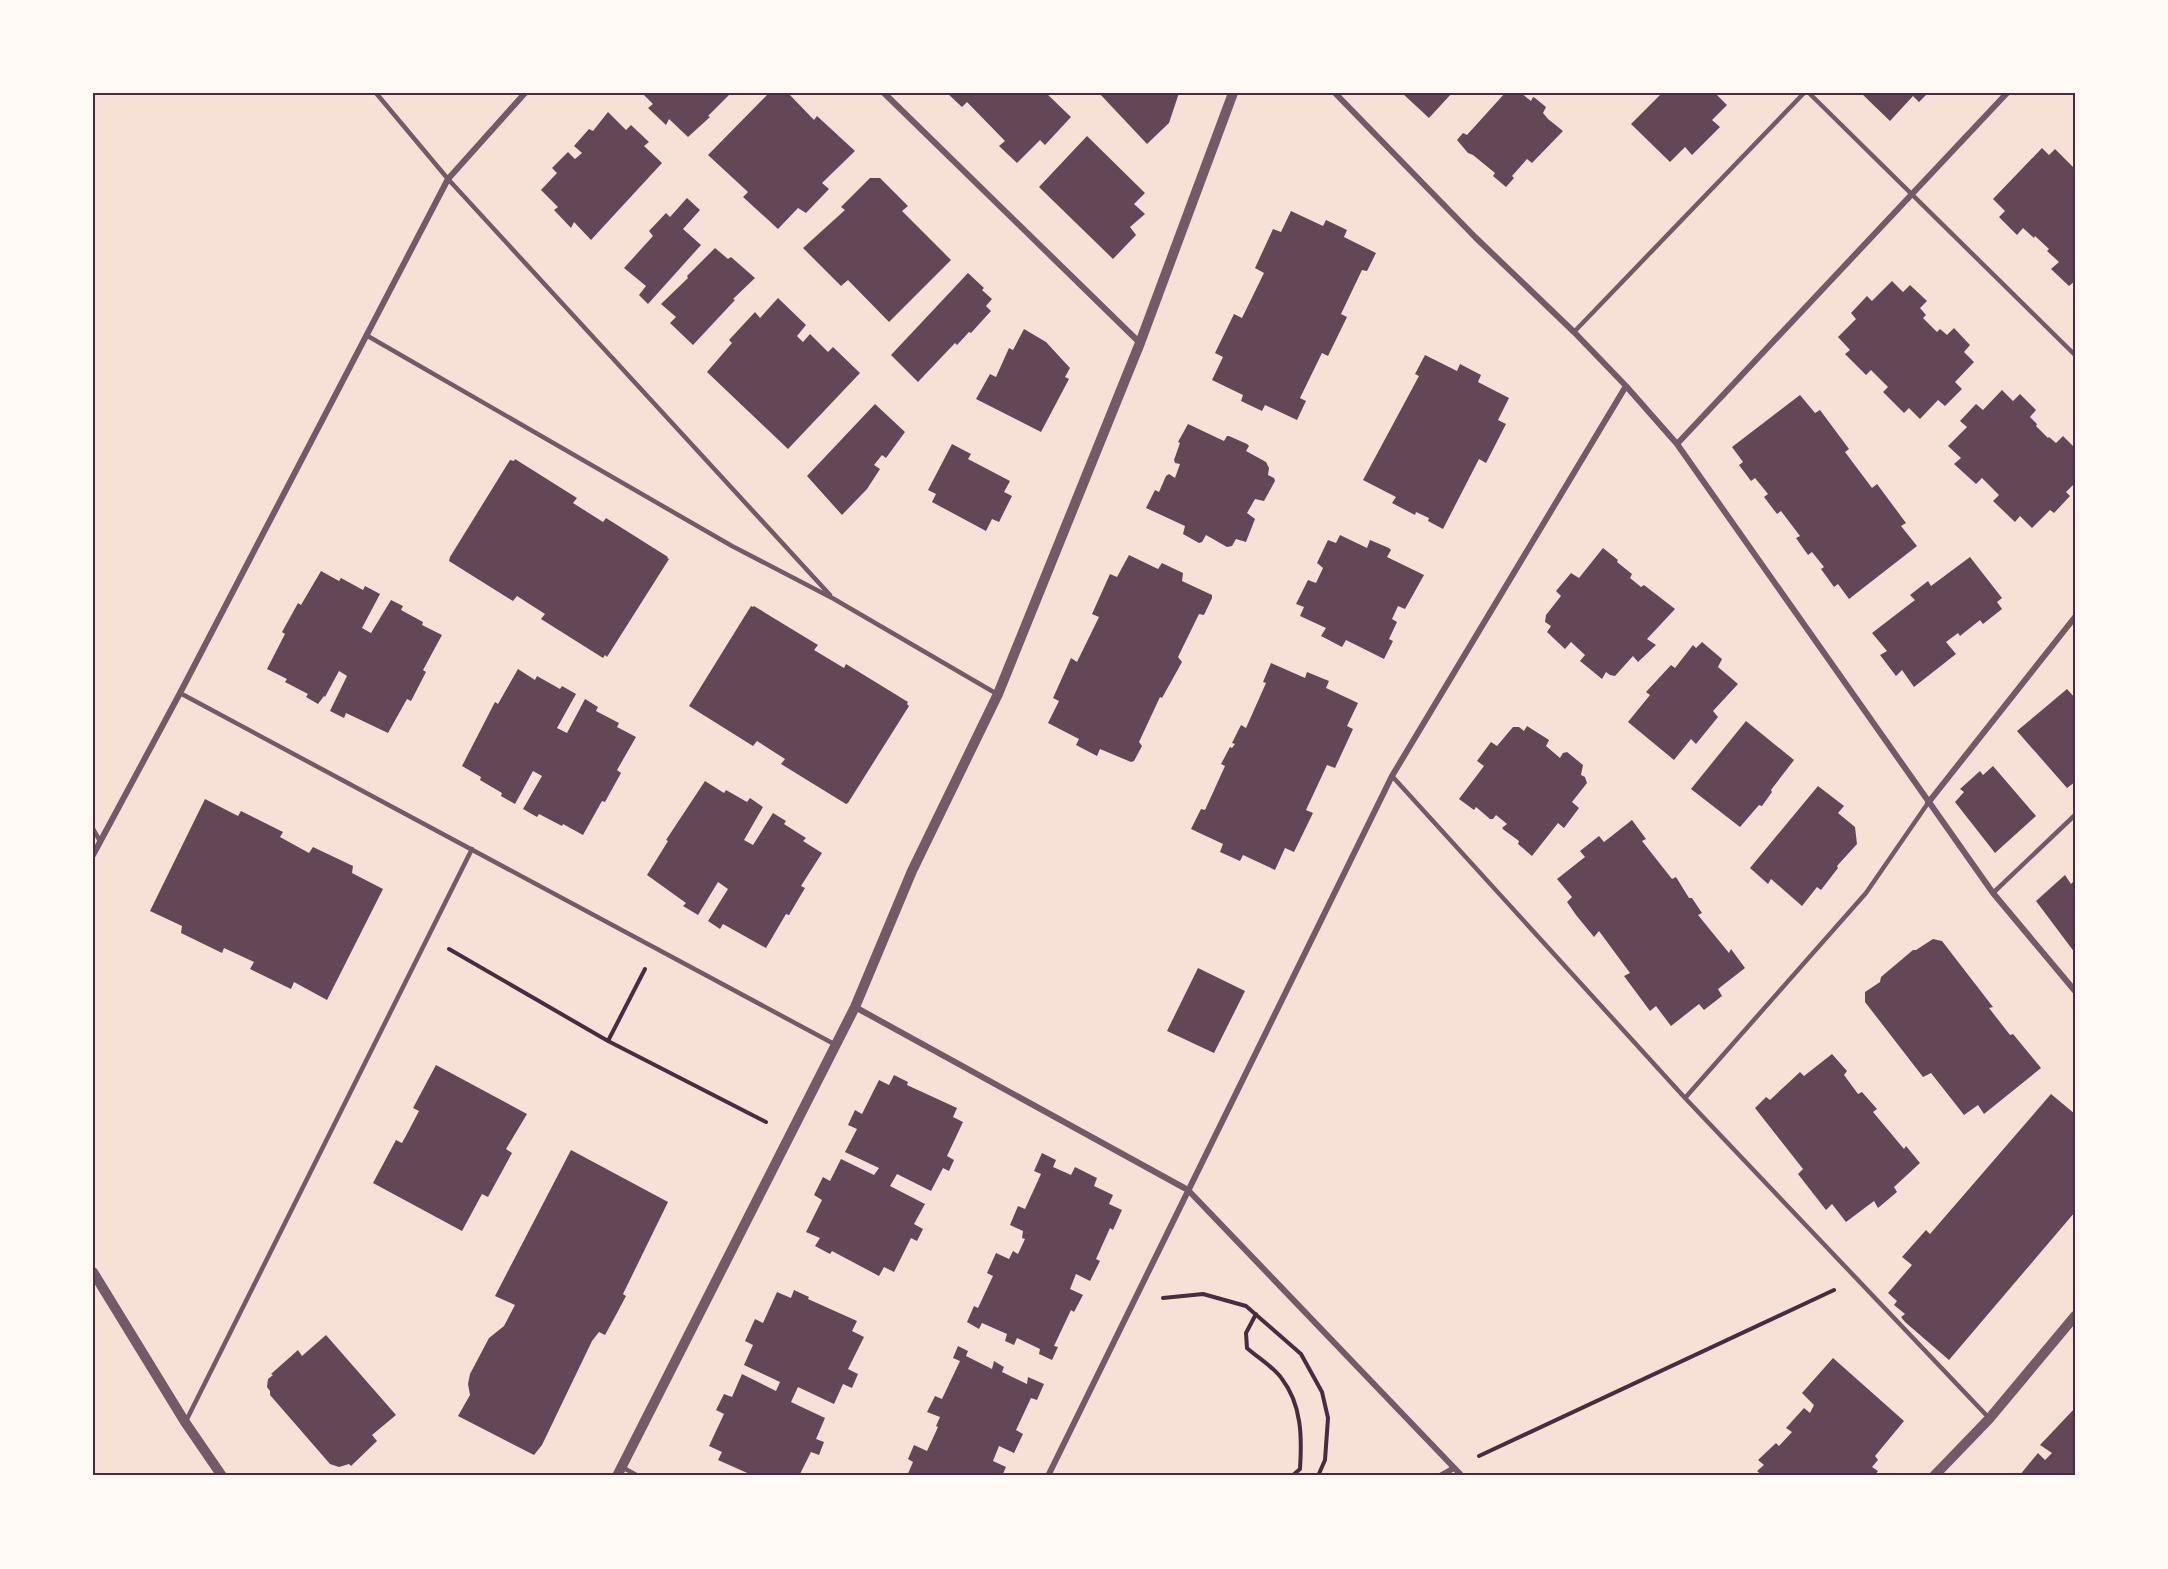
<svg xmlns="http://www.w3.org/2000/svg" width="2168" height="1569" viewBox="0 0 2168 1569" font-family="'Sofia Sans Condensed',sans-serif">
<style>
.building{fill:#644757}
.lines{fill:none;stroke-linecap:round;stroke-linejoin:round}
.path{stroke:#4a2c40;stroke-width:4}
.service{stroke:#755966;stroke-width:4.5}
.minor{stroke:#755966;stroke-width:6}
.tertiary{stroke:#755966;stroke-width:10}
.neatline{fill:none;stroke:#4a2c40;stroke-width:2}
</style>
<rect width="100%" height="100%" fill="#f7e1d7"/>
<!-- building -->
<path class="building" d="M642,93H731L708,116L710,117L688,137L669,119L666,125L648,108L653,104Z
M769,93H788L814,120L817,116L855,151L822,183L829,189L806,213L798,208L778,229L743,197L748,192L708,155Z
M947,93H1046L1071,117L1045,145L1040,140L1017,163L999,146L1005,141L967,102L962,107Z
M1099,93H1179L1169,123L1147,144Z
M1402,93H1452L1429,118Z
M1505,93H1521L1531,101L1533,97L1535,98L1546,107L1543,113L1548,119L1563,131L1532,163L1527,159L1512,176L1514,178L1506,187L1493,176L1495,173L1473,155L1468,153L1457,140L1463,133L1467,135Z
M1662,93H1715L1727,105L1712,120L1720,127L1692,155L1685,147L1670,162L1631,124Z
M1861,93H1928L1919,102L1913,96L1890,121Z
M608,112L626,130L631,125L649,142L644,146L662,163L591,240L574,222L571,228L554,210L558,207L541,190L557,173L552,168L568,152L575,159L582,153L574,146L589,129L593,131Z
M1087,136L1145,193L1134,204L1145,214L1130,227L1136,235L1113,259L1039,187Z
M2042,148L2049,155L2055,149L2075,169V281L2069,286L2051,269L2059,262L2047,251L2049,249L2035,236L2034,238L2023,228L2017,235L1999,217L2005,211L1993,199Z
M870,178H880L908,206L902,211L951,260L889,322L848,280L841,286L803,248L845,210L841,207Z
M687,198L700,210L683,229L701,245L648,304L639,295L646,286L624,268L653,236L649,231L666,213L670,217Z
M1291,211L1323,226L1326,220L1347,230L1344,237L1376,253L1367,271L1362,270L1341,314L1347,317L1328,356L1322,353L1300,398L1306,401L1297,420L1265,405L1262,411L1241,401L1243,395L1212,380L1223,357L1215,353L1234,314L1242,318L1264,273L1255,268L1273,229L1281,232Z
M715,248L728,259L731,257L755,278L733,299L735,300L693,345L670,323L676,317L661,304L688,278L687,276Z
M968,273L984,288L982,290L992,299L986,306L991,311L971,333L969,332L957,345L955,343L918,382L891,355Z
M1892,281L1903,292L1910,285L1927,301L1920,308L1926,315L1923,318L1937,332L1940,329L1947,335L1954,328L1970,345L1964,352L1974,362L1955,382L1962,389L1945,406L1938,400L1920,419L1909,408L1904,413L1883,392L1888,387L1871,370L1866,375L1845,354L1850,350L1838,337L1856,319L1851,313L1867,296L1872,301Z
M778,298L806,325L797,336L803,342L810,334L828,352L833,347L860,373L788,449L707,372L732,343L729,340L755,312L760,318Z
M1024,329L1046,342L1070,368L1065,377L1069,379L1041,432L976,399L990,374L996,377L1009,348L1013,350Z
M1425,355L1457,371L1460,364L1481,375L1478,382L1509,398L1498,420L1506,424L1486,463L1479,459L1443,529L1428,521L1429,518L1416,512L1415,515L1392,503L1396,497L1363,480L1419,376L1415,374Z
M2002,390L2013,401L2020,394L2036,410L2030,417L2037,424L2036,426L2048,438L2049,437L2056,443L2063,436L2075,448V483L2066,492L2070,496L2054,513L2050,510L2032,528L2020,516L2015,522L1993,501L1999,495L1982,478L1976,484L1954,464L1961,458L1948,446L1967,427L1960,421L1976,404L1983,410Z
M1800,395L1815,413L1820,410L1849,449L1845,452L1872,488L1877,484L1906,523L1901,526L1917,546L1849,599L1838,584L1834,587L1821,569L1824,567L1812,552L1808,555L1796,538L1800,536L1781,511L1777,514L1764,497L1768,494L1755,478L1751,481L1739,465L1743,462L1732,447Z
M875,404L905,432L886,458L882,455L874,465L880,469L867,489L842,515L807,476Z
M1188,424L1224,441L1227,436H1229L1247,444L1249,446L1246,451L1266,462L1269,468L1268,475L1274,478L1275,481L1264,501L1255,499L1247,513L1255,519L1246,542L1236,539L1232,546L1227,547L1206,535L1202,542L1199,543L1183,534L1185,526L1146,508L1155,490L1159,492L1166,476L1169,474L1175,478L1180,464L1175,463L1174,460L1180,443L1178,442Z
M952,444L971,454L968,459L1010,481L1004,492L1012,496L999,522L992,519L986,531L932,502L936,494L928,490Z
M515,459L577,498L573,503L603,522L606,518L668,557L667,558L669,559L607,657L605,655L603,658L541,619L545,614L517,596L513,601L449,561L450,557L510,460L514,461Z
M1340,535L1367,548L1370,540L1389,548L1391,550L1387,557L1424,575L1405,609L1398,606L1392,619L1397,622L1389,639L1393,641L1384,659L1346,640L1342,647L1323,637L1321,636L1326,628L1300,616L1304,607L1296,604L1308,580L1316,583L1323,568L1317,563L1328,540L1336,543Z
M1603,548L1618,560L1617,562L1632,574L1630,578L1641,587L1644,585L1675,609L1647,639L1656,645L1638,662L1633,656L1615,676L1610,675L1606,672L1602,679L1580,661L1585,655L1571,642L1565,649L1547,632L1551,626L1545,622L1546,615L1561,596L1556,591L1571,573L1579,578Z
M1129,555L1158,569L1162,563L1183,573L1182,581L1212,595V598L1204,615L1199,614L1178,657L1182,662L1162,698L1160,697L1139,742L1142,746L1134,761L1131,762L1100,749L1097,756L1076,745L1079,739L1048,723L1059,701L1053,698L1071,658L1077,662L1099,617L1092,614L1110,574L1117,577Z
M1970,557L2002,598L1997,602L2002,609L1983,624L1980,620L1960,636L1958,633L1946,642L1956,654L1914,687L1902,670L1896,676L1880,655L1887,651L1872,633L1915,600L1910,595L1928,581L1931,586Z
M321,571L339,581L341,578L363,590L365,586L380,594L362,628L371,633L391,600L403,606L401,610L423,622L422,625L442,635L423,670L426,672L411,701L407,699L388,733L346,713L344,718L330,711L347,676L344,674L339,671L325,697L324,696L318,704L306,697L308,694L285,682L287,679L267,669L285,634L282,632L298,603L301,605Z
M751,606L753,607L754,606L818,645L814,650L844,668L846,664L908,702L907,704L909,706L848,803L846,804L781,764L785,759L757,741L753,746L689,706Z
M1702,642L1722,659L1718,667L1738,684L1713,711L1718,717L1696,744L1691,739L1674,760L1628,722L1650,695L1646,692L1671,665L1675,668L1693,645L1696,648Z
M1271,663L1305,678L1307,672L1329,681L1326,688L1358,703L1347,726L1353,729L1335,768L1327,765L1306,810L1313,813L1294,852L1285,848L1275,870L1243,855L1240,861L1220,852L1223,844L1191,829L1201,809L1205,810L1225,766L1221,764L1230,747L1232,748L1235,744L1232,743L1241,725L1246,728L1266,683L1263,682Z
M518,669L535,680L537,676L560,689L562,686L576,694L557,728L567,733L585,699L598,707L596,711L619,723L617,727L636,737L617,770L621,773L605,802L602,801L583,835L563,824L562,826L539,814L537,817L523,809L542,776L533,771L515,804L501,796L502,793L480,780L481,777L462,766L495,702L498,704Z
M2067,689L2075,698V782L2067,788L2017,731Z
M1746,721L1794,760L1771,790L1772,792L1762,806L1759,805L1740,827L1691,789Z
M1527,726L1549,740L1546,746L1560,758L1563,753L1567,752L1583,765L1581,775L1585,777L1587,783L1572,802L1579,808L1564,828L1558,823L1532,856L1518,844L1519,841L1504,830L1502,828L1507,824L1501,819L1496,815L1493,819H1490L1476,807L1474,810L1459,799L1484,766L1477,761L1491,742L1497,746L1513,727H1519L1524,731Z
M1993,766L2036,816L1995,853L1955,802L1964,792L1960,789L1980,771L1983,775Z
M705,781L724,793L726,790L747,802L750,798L763,807L744,840L753,845L773,813L786,821L784,824L806,838L803,841L822,853L801,886L805,888L789,915L786,914L766,948L723,924L720,929L708,921L728,889L718,882L698,915L683,906L686,903L647,875L668,841L666,840Z
M1818,786L1844,806L1838,813L1855,827L1857,844L1837,866L1838,868L1821,890L1817,887L1802,906L1771,879L1768,884L1750,868Z
M205,799L238,816L241,811L283,832L280,837L309,853L313,847L353,866L352,873L383,889L327,1000L294,982L291,989L250,969L254,962L224,948L222,953L181,933L182,926L150,911Z
M1632,820L1646,839L1642,841L1672,879L1676,877L1689,898H1692L1702,913L1698,915L1729,953L1731,949L1745,968L1718,989L1722,996L1704,1010L1699,1004L1671,1026L1656,1006L1650,1011L1624,976L1630,973L1599,931L1594,937L1576,915L1567,902L1572,897L1557,879L1585,857L1580,851L1599,836L1604,842Z
M2065,875L2071,884L2075,880V953L2036,901Z
M1933,939L1942,941L1993,1007L1989,1008L2010,1035L2013,1034L2041,1068L1984,1114L1978,1105L1964,1115L1931,1073L1923,1077L1865,1002V992L1880,982L1881,977L1913,950H1916Z
M1198,968L1245,991L1214,1053L1167,1031Z
M1832,1054L1847,1071L1844,1075L1858,1094L1862,1092L1877,1109L1873,1112L1904,1149L1906,1146L1920,1163L1894,1187L1897,1192L1878,1208L1874,1201L1846,1222L1832,1204L1826,1210L1798,1174L1803,1169L1755,1108L1766,1097L1770,1100L1800,1072L1804,1076Z
M436,1065L527,1114L506,1149L512,1153L488,1197L482,1194L462,1231L373,1183L396,1140L402,1143L408,1132L419,1111L413,1108Z
M894,1075L908,1082L907,1085L957,1108L953,1117L963,1122L947,1156L954,1160L949,1171L943,1168L931,1191L897,1174L890,1186L925,1204L914,1224L923,1229L917,1241L911,1238L894,1272L884,1267L879,1276L832,1251L830,1254L815,1246L820,1238L806,1232L822,1200L814,1195L823,1177L830,1181L841,1159L874,1175L879,1168L845,1152L857,1129L848,1125L855,1110L862,1114L879,1080L889,1085Z
M2051,1094L2075,1114V1212L1949,1360L1905,1322L1901,1317L1905,1314L1894,1305L1897,1301L1888,1293L1912,1265L1902,1257L1926,1230L1930,1234Z
M571,1150L668,1202L623,1294L626,1296L617,1313L605,1335L599,1332L592,1341L542,1445L534,1455L458,1416L470,1395L468,1384L470,1374L489,1338L504,1326L515,1305L495,1296Z
M1042,1153L1056,1160L1053,1167L1071,1175L1075,1167L1097,1178L1094,1186L1113,1195L1109,1204L1122,1210L1113,1230L1110,1228L1096,1259L1100,1261L1090,1281L1076,1274L1070,1289L1083,1295L1074,1312L1071,1310L1054,1346L1058,1347L1052,1360L1039,1354L1040,1349L1017,1338L1014,1345L1005,1341L1007,1334L982,1323L979,1329L967,1322L974,1306L978,1308L993,1276L987,1273L996,1253L1009,1259L1013,1251L1018,1254L1025,1239L1022,1238L1023,1231L1010,1225L1018,1206L1025,1209L1041,1174L1034,1171Z
M794,1290L809,1297L808,1299L857,1321L852,1331L864,1337L848,1369L858,1374L852,1388L843,1384L834,1404L798,1387L791,1402L825,1418L816,1439L824,1442L819,1455L811,1452L799,1476H754L718,1460L722,1452L709,1446L724,1414L716,1410L724,1394L732,1397L742,1374L776,1391L780,1382L744,1365L753,1345L745,1341L755,1319L763,1323L777,1292L791,1298Z
M326,1335L396,1415L372,1435L377,1441L351,1466L349,1464L339,1467L330,1464L270,1395V1391L267,1387L268,1379L273,1375L271,1374L298,1350L302,1356Z
M958,1346L968,1351L966,1356L992,1369L994,1361L1004,1367L1002,1372L1027,1384L1028,1377L1044,1384L1037,1400L1031,1398L1016,1430L1023,1434L1014,1453L999,1446L993,1461L1006,1467L1002,1476H907L913,1462L908,1459L914,1445L927,1451L938,1427L936,1426L940,1417L927,1412L935,1396L942,1399L960,1361L953,1358Z
M1833,1358L1904,1421L1875,1456L1878,1460L1872,1467L1878,1471L1874,1476H1763L1757,1471L1764,1465L1758,1460L1776,1443L1779,1446L1792,1432L1786,1428L1804,1408L1810,1413L1814,1405L1802,1393Z
M2075,1408V1476H2019L2038,1453L2045,1460L2052,1453L2040,1445Z"/>
<g class="lines">
<!-- path -->
<path class="path" d="M449,949L608,1041L766,1122
M608,1041L645,969
M1163,1298L1203,1294L1246,1306L1301,1354L1322,1392L1328,1418L1325,1460L1318,1476
M1256,1314L1246,1333L1247,1348C1258,1358 1274,1367 1282,1379C1302,1405 1302,1438 1300,1469L1292,1476
M1479,1456L1834,1290"/>
<!-- service -->
<path class="service" d="M376,93L448,179L830,595
M1809,93L2075,355
M1574,332L1804,93
M366,335L732,546L834,599L997,694
M180,693L836,1045
M1392,776L1685,1098L1989,1418
M93,829L100,841
M1993,893L2075,815
M1685,1098L1866,893L1928,803
M186,1421L472,849
M622,1467L638,1476"/>
<!-- minor -->
<path class="minor" d="M884,93L1140,343
M1335,93L1475,237L1574,332L1626,386L1677,444L1993,893L2075,991
M1677,444L2007,93
M1928,803L2075,617
M93,855L180,693L448,179L525,93
M855,1007L1188,1190L1462,1476
M1048,1476L1392,776L1626,386
M1440,1476L1454,1468"/>
<!-- tertiary -->
<path class="tertiary" d="M93,1272L185,1422L222,1476
M617,1476L855,1007L912,871L998,694L1140,343L1233,93
M1934,1476L1989,1419L2075,1316"/>
</g>
<!-- border -->
<rect width="2168" height="1569" fill="none" stroke="#fffaf5" stroke-width="189"/>
<rect x="94" y="94" width="1980" height="1380" class="neatline"/>
</svg>
